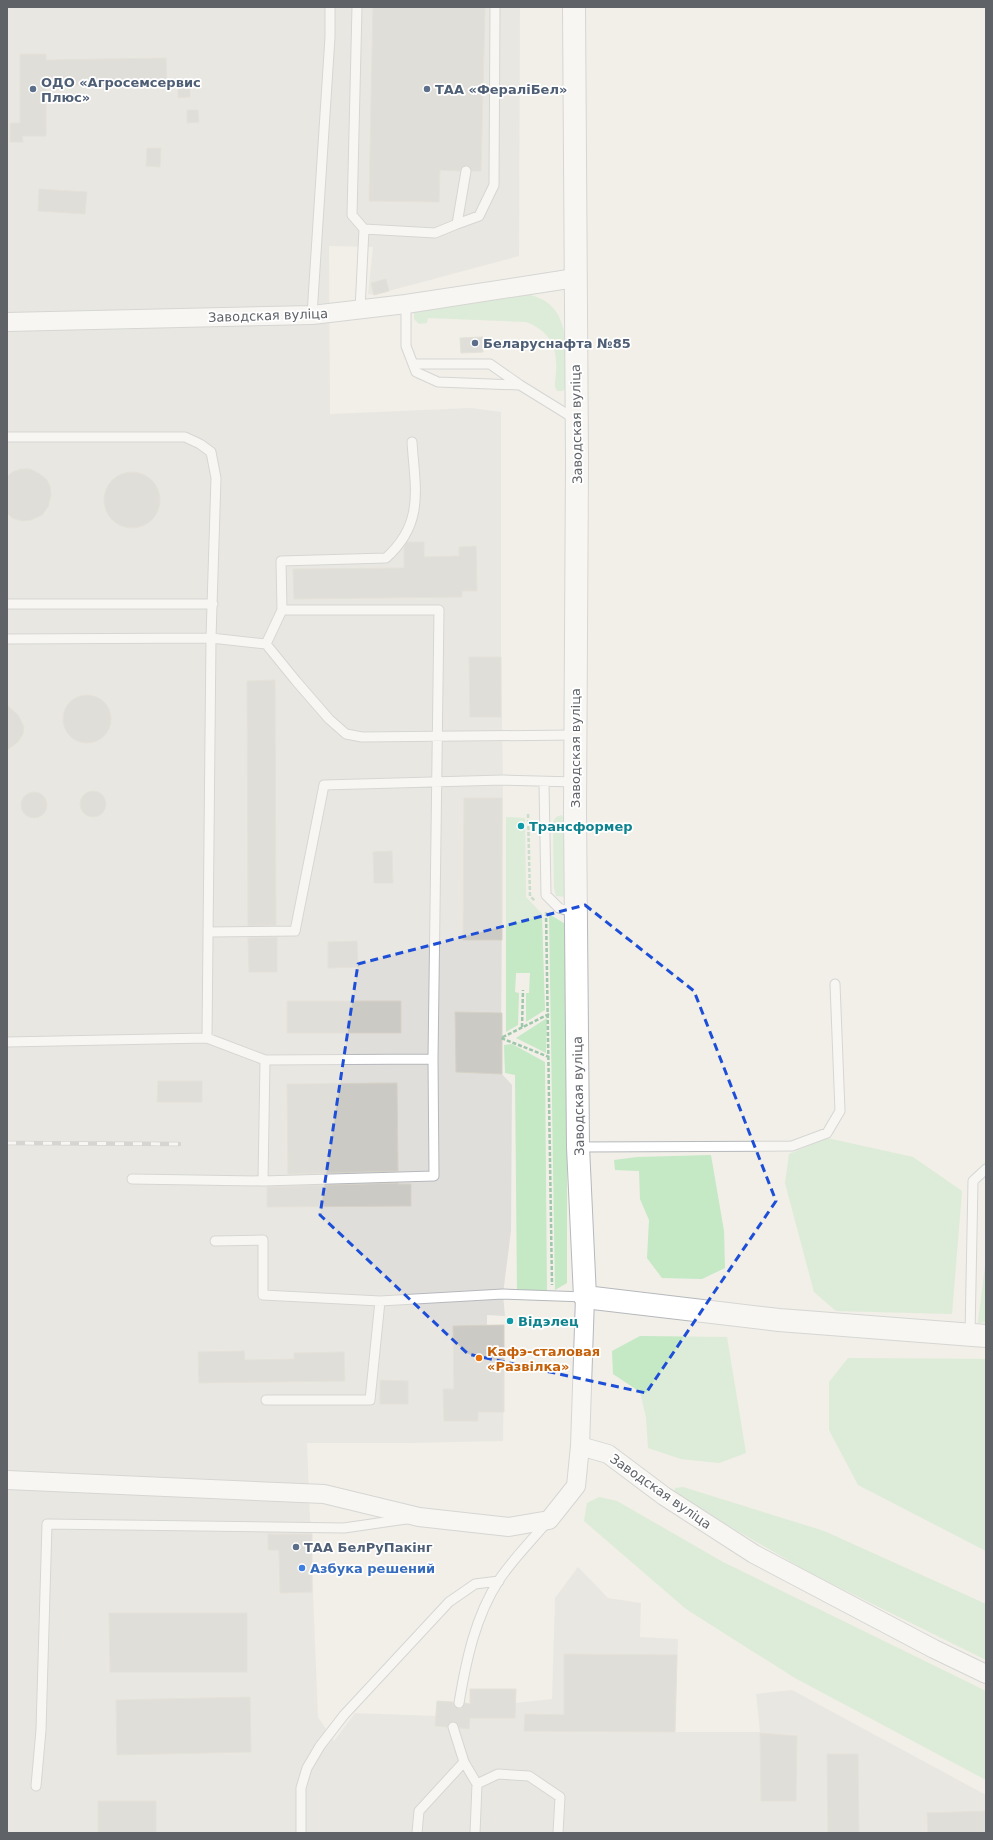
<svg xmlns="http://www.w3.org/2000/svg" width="993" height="1840" viewBox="0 0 993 1840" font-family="'DejaVu Sans',sans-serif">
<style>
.industrial{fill:#e0deda}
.green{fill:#c5e8c5}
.building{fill:#cccac5;stroke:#d6d1c6}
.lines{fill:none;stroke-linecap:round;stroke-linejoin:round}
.service-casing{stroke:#b5b8bc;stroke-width:11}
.minor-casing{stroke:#b5b8bc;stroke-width:20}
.tertiary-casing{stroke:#b5b8bc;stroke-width:24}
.path{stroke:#9cc7a9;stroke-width:2.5;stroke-dasharray:4 2;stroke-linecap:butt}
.service{stroke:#fff;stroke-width:9}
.minor{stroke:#fff;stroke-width:18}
.tertiary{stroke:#fff;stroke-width:22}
.rail-casing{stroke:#b6b7b8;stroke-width:4.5}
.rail{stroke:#fff;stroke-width:3;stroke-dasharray:9;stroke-linecap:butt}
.marked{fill:none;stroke:#1d4ed8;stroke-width:3;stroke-dasharray:8 5;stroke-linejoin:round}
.service-dot{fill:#5c6f8a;stroke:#fff;stroke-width:1.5}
.culture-dot{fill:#0f9aa8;stroke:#fff;stroke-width:1.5}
.food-dot{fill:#e8710a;stroke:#fff;stroke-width:1.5}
.shop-dot{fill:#3f7fe0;stroke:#fff;stroke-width:1.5}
.labels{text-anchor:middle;stroke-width:3.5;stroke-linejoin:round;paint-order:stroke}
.service-label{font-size:13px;font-weight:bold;fill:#4e5e75;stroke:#fff;text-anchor:start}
.street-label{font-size:13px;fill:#5f6368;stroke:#fff}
.culture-label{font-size:13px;font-weight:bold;fill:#0d838f;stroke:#fff;text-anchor:start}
.food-label{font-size:13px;font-weight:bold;fill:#c56008;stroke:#fff;text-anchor:start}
.shop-label{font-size:13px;font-weight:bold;fill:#366cbe;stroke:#fff;text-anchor:start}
</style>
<rect width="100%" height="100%" fill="#f1efe8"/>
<!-- industrial -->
<path class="industrial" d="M7,7H520L519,256L374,295L368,294L373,247L329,246L330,414L471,408L501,412V657L503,780L501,1039L502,1074L512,1085L511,1231L503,1294L505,1316L487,1315V1325H504L503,1441L412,1443H307L318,1717L334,1741L355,1713L436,1716L437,1701L470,1704V1689H516V1703L552,1699L555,1598L578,1567L608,1598L641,1603L640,1637L678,1639L675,1732H760L756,1694L792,1690L986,1795V1833H7Z"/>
<!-- green -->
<path class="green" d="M526,294C573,303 565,347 567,384L563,391H557C553,384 556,380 556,373C558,347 550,331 526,322L428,318L427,323L419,324L414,319V313L418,308Z
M562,815L565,824L567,897L556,896L554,888L553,822L556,817Z
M506,817L525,818L526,897L542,914L545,1010L526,1022V993H529L530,973H516L515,992L519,993L518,1025L506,1032Z
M549,914L567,925V1283L555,1290Z
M547,1018L546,1053L516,1038Z
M512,1044L545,1062L547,1293L517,1292L515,1075L505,1073L504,1045Z
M827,1138L913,1157L962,1191L952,1314L836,1311L814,1292L785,1183L789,1154Z
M711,1155L724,1231L725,1268L702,1279L662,1278L647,1258L649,1220L640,1199L639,1171L615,1170L614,1160L637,1157Z
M986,1258V1322L978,1323V1322Z
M640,1336L727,1337L746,1453L719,1463L681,1459L648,1448L646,1417L640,1392L613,1374L612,1351Z
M848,1358L986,1359V1551L858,1485L829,1430V1382Z
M683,1487L824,1531L986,1604V1660L812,1574L677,1496L674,1491L675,1488Z
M599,1497L617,1501L723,1562L986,1691V1780L795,1678L686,1609L584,1521L587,1503Z"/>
<!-- building -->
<path class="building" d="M373,7H485L481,171H472L470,167L467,165L462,167L460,171L440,170L439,202L369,201Z
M20,54H46V60L166,58L167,84L46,86V136H22L23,142H10V123H20Z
M190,84V97L178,98V85Z
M187,110H198L199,122L187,123Z
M147,148H161L160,167L146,166Z
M39,189L87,192L85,214L38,211Z
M386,279L389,291L374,295L371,283Z
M483,337V352L461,353L460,338Z
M21,469H30L40,474L47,480L50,486L51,495L48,507L42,515L31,520L22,521L12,518L7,513V477L12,472Z
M104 500a28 28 0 1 1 56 0a28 28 0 1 1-56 0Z
M407,542H424V557L459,556V547L476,546L477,591H462V597L294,599L293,569L404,568V547Z
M469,657H501V717H470Z
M275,680L276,925L248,926L247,681Z
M63 719a24 24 0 1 1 48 0a24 24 0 1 1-48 0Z
M7,705L18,715L24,727L23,734L18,742L7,750Z
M80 804a13 13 0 1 1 26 0a13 13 0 1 1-26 0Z
M21 805a13 13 0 1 1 26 0a13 13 0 1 1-26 0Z
M464,798H502V940H463Z
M392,851L393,883H374L373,852Z
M277,937V972H249L248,938Z
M357,941L358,967L328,968V942Z
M287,1001H401V1033H287Z
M455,1012L502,1013V1074L456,1072Z
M158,1081H202V1102H157Z
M397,1083L398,1171L288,1174L287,1084Z
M398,1183V1184H411V1206L267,1207V1187Z
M504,1325V1412H478V1421H444L443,1389H454L453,1326Z
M244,1351L245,1360L294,1359V1353L344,1352L345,1381L199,1383L198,1352Z
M380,1380L408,1381V1404H380Z
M268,1534H312V1592L280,1593L279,1550H268Z
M109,1613H247V1672H110Z
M564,1654L677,1655L675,1732L524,1731L525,1714L564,1715Z
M470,1689H516L515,1718H470L469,1729L460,1728L457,1723L454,1721L449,1723L447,1727L435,1726L437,1701L453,1702L455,1707L461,1709L465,1703L470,1704Z
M250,1697L251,1752L117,1755L116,1700Z
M760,1733L797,1736L796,1801H761Z
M827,1754H858L859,1833H828Z
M98,1801H156V1833H98Z
M986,1811V1833H928L927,1813Z"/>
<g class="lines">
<defs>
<path id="service" d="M357,7L352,215L364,229
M457,224L479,216L494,185L495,7
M406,304V346L416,372L438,382L520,385L575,419
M360,310L364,229L435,233L457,224L466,171
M312,315L330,37V7
M413,364H490L520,385
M7,437H185L200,444L211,452L216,478L211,638L207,1038
M7,604H213
M282,610L281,561L386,558C425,523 415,488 412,442
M7,639L211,638L266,644L296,681L329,719L346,734L362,737L575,735
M544,783L546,895L559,908L576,913
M208,932L295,931L324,785L503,780L575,782
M7,1042L207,1038L265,1060L433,1059
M265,1060L263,1181L434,1176L433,1059L439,610H282L266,644
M578,1147L792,1146L827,1133L840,1111L835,984
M132,1179L263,1181
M215,1241L263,1240V1295L380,1301L503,1294L585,1297
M970,1335L973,1181L986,1169
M266,1400H370L380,1301
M459,1703C466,1661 475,1617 499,1580C513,1559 532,1540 548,1521
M453,1727L464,1762L477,1784L475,1833
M477,1784L498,1774L529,1776L560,1797L558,1833
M36,1786L41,1730L47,1524L344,1528L406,1519
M301,1833V1788L307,1768L320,1746L344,1715L449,1602L475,1584L499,1581
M417,1833L419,1811L464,1762"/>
<path id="minor" d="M7,322L312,315L406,304L575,278
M580,1446L608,1454L664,1496L754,1554L934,1649L986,1674
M7,1480L324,1494L419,1517L509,1527L549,1520L576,1486L580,1446L585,1297"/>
<path id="tertiary" d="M574,7L577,462L575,813L578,1147L585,1297L779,1320L986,1336"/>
</defs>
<!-- service casing -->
<use href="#service" class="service-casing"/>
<!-- minor casing -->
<use href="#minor" class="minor-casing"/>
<!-- tertiary casing -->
<use href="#tertiary" class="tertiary-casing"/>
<!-- path -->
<path class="path" d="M528,814L530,896L535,901
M546,912L552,1285
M549,1014L501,1038L549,1057
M522,1027L523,990"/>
<!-- service -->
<use href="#service" class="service"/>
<!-- minor -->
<use href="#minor" class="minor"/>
<!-- tertiary -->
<use href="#tertiary" class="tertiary"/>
<defs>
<path id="rail" d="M7,1143L179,1144"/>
</defs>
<!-- rail casing -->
<use href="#rail" class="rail-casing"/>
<!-- rail -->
<use href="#rail" class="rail"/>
</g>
<!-- marked area -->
<path d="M0 0H993V1840H0ZM585,905L694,991L776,1201L646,1393L468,1354L320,1215L358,964Z" fill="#f1efe8" fill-opacity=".55" fill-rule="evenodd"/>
<path class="marked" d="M585,905L694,991L776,1201L646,1393L468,1354L320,1215L358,964Z"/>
<!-- markers -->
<g class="service-dot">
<circle cx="33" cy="89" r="4"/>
<circle cx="427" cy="89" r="4"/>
<circle cx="475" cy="343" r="4"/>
<circle cx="296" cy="1547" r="4"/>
</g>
<g class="culture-dot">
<circle cx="521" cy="826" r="4"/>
<circle cx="510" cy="1321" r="4"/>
</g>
<circle class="food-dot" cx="479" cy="1358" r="4"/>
<circle class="shop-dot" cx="302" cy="1568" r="4"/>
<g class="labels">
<!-- service labels -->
<g class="service-label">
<text x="41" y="87">ОДО «Агросемсервис<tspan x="41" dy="15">Плюс»</tspan></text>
<text x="435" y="94">ТАА «ФераліБел»</text>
<text x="483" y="348">Беларуснафта №85</text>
<text x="304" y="1552">ТАА БелРуПакінг</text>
</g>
<!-- street labels -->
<g class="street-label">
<text transform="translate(268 315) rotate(-2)" y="5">Заводская вуліца</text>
<text transform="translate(576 424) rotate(-91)" y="5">Заводская вуліца</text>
<text transform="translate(575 748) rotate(-90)" y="5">Заводская вуліца</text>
<text transform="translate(578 1096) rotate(-91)" y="5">Заводская вуліца</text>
<text transform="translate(661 1491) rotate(35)" y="5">Заводская вуліца</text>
</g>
<!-- culture labels -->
<g class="culture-label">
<text x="529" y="831">Трансформер</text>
<text x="518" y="1326">Відэлец</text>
</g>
<!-- food labels -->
<g class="food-label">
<text x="487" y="1356">Кафэ-сталовая<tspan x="487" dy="15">«Развілка»</tspan></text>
</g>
<!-- shop labels -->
<g class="shop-label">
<text x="310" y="1573">Азбука решений</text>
</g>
</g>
<!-- border -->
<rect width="993" height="1840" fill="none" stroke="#5f6368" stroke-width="16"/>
</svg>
